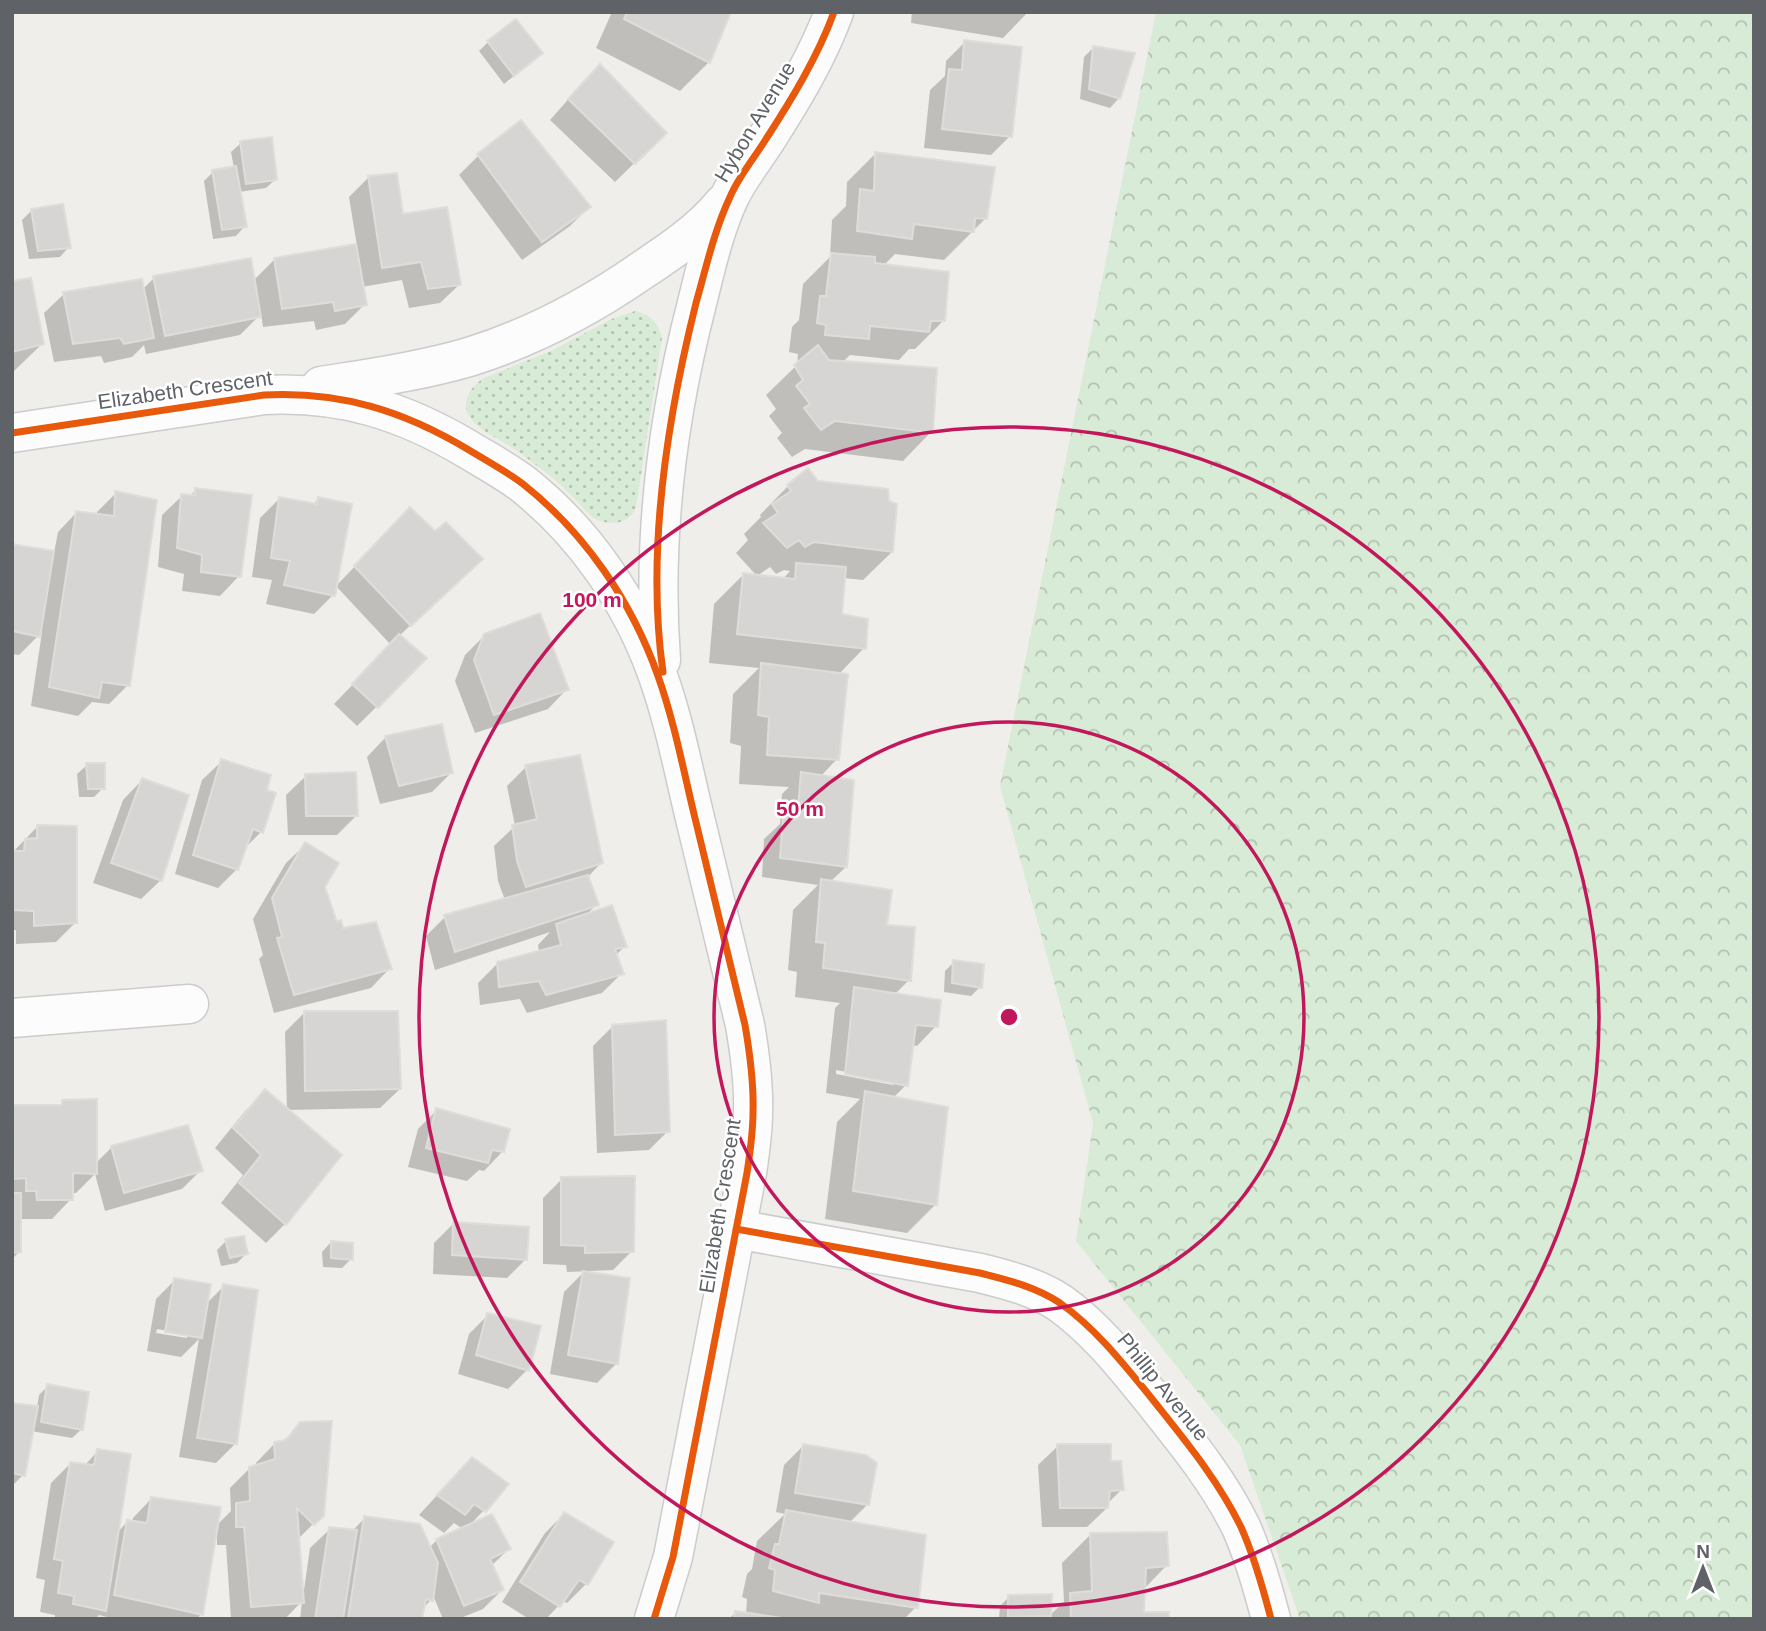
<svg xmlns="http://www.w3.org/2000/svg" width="1766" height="1631" viewBox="0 0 1766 1631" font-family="Arial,sans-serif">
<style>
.grass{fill:url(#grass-dots)}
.forest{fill:url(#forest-crowns)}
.shadow{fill:#0003;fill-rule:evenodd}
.building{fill:#d6d5d3;stroke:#deddd9;stroke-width:2}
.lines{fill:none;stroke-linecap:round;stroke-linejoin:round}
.minor-casing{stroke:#cbcccc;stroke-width:41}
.minor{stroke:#fdfcfc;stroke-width:38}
.cycleway-casing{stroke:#fff;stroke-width:11}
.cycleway{stroke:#e8590c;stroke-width:7}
.ring{fill:none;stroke:#c2185b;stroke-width:3.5}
.labels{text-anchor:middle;stroke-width:5;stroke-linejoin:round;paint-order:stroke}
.street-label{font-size:21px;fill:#5f6368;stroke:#fff}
.centre{fill:#c2185b;stroke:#fff;stroke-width:3.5}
.ring-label{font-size:21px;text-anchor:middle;font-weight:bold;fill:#c2185b;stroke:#fff;stroke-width:5;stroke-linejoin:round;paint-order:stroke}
</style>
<defs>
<pattern id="grass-dots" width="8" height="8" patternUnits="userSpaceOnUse" patternTransform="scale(1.75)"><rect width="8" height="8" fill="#d8ebd6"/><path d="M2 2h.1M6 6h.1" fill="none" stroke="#b2c2b1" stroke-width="1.8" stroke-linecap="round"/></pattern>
<pattern id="forest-crowns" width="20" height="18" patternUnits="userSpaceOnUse" patternTransform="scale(1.75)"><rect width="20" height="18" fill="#d8ebd6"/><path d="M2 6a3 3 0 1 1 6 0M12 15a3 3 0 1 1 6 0" fill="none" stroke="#b2c2b1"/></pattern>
</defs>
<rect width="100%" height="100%" fill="#efeeea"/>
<!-- grass -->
<path class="grass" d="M635,311C650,314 659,323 662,338L637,500C636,504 636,508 634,511C626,526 606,525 593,518C580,505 568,491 554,479C543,470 531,461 520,453C506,443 480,431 471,419C459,403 470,387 484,378L551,351L612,319Z"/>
<!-- forest -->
<path class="forest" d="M1156,12H1754V1619H1300L1240,1445L1076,1241L1093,1123L1000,786Z"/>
<!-- shadow -->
<path class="shadow" d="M612,12H729L709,62L680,91L596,48Z
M912,12H1028L1003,38L911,23Z
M516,22L531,62L504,84L479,51L488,42Z
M965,42L1010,136L991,155L924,148L930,90L945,76L946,61Z
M1094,47L1119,98L1110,108L1080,99L1084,57Z
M581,85L665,133L615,182L550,120Z
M521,123L589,207L570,226L522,260L459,175L478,156Z
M241,143L276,179L266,188L239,192L245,226L236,236L213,239L204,181L213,172L234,168L231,152Z
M875,154L986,218L944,260L895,254L883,266L944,320L915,349H909L899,360L850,355L842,363L931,432L903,461L805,449L792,457L777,438L782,433L769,416L776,409L766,395L797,365L798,354L789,352L792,327L799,320L803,284L830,257L832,220L846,206L847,182Z
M368,178L460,284L440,303L409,308L402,280L362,287L365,304L345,324L316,330L314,321L263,327L261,314L240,335L146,354L144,345L132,357L104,363L101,356L54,362L44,313L64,294L142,290L154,278L253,281L275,259L357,246L349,197Z
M32,210L69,247L60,257L29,259L22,220Z
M12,283L42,344L12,373Z
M817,483L892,552L863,580L844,578L841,615L864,648L838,675L837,759L820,777L846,867L830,882L886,927L909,980L894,995L936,1026L917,1046L912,1045L906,1085L893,1098L936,1204L907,1233L825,1219L837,1122L860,1099L826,1093L835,1008L840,1003L795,997L797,972L788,970L793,910L818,885L762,877L764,839L780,824L782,794L789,787L739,784L741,746L730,743L733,694L759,668L709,663L714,604L743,575L782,580L790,571L784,570L776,574L770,567L757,576L736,553L748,540L744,534L761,517L760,515L788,486ZM836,1070L893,1081V1085L836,1074Z
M196,490L239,576L220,596L182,591L184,574L158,567L162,515L182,496L189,497Z
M116,493L128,685L109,704L92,702L78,716L31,706L42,632L19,655L12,654V545L54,553L58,532L77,512L97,515V512Z
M279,499L313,505L318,499L333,595L314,614L266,604L272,580L252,577L260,518Z
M391,529L461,578L399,636L425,659L357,726L334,704L391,645L336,586Z
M485,635L567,689L548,709L475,733L455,681L465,655Z
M386,737L451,773L432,792L380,804L367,757Z
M222,761L265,791L261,832L244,849L237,869L218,888L175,874L202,780Z
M87,765L103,788L94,797H79L77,774Z
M526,767L601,863L587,878L597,904L584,917L625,946L615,956L621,974L602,993L527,1013L520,999L480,1005L478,983L498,963L539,952L538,945L550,932L435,970L426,936L445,917L505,900L498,881L494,846L515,826L507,786Z
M306,776L356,816L337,835H288L286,795Z
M142,780L161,880L141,899L93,883L123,800Z
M37,827L76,922L56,942L16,944V930H12V853Z
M306,844L336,925L390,968L371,988L274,1013L259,959L263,955L253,919L286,863Z
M954,962L980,987L971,996L944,992L945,971Z
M304,1013L400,1089L380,1108L287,1110L285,1032Z
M612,1027L668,1131L649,1150L597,1153L593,1046Z
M265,1091L285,1224L266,1243L221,1203L243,1175L215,1148L246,1110Z
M63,1102L95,1164L112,1147L201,1170L182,1189L105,1211L95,1174L76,1193H71V1199L52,1219H19V1252L12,1259V1108L14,1107H58Z
M437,1110L503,1151L484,1171L479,1170L467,1181L408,1167L418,1129Z
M562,1179L632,1251L613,1270L567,1272L566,1265L543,1264V1198Z
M454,1223L526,1259L507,1278L433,1274L434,1243Z
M226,1241L246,1254L237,1263L221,1266L217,1250Z
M331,1242L351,1259L342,1268L323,1267L322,1252Z
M583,1273L616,1364L597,1383L550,1374L564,1292Z
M175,1280L206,1304L224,1286L236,1443L216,1463L179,1457L199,1339L181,1357L147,1351L156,1299ZM157,1329L187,1334V1338L156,1333Z
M488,1315L527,1370L508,1389L458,1374L469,1334Z
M48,1386L82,1429L72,1438L31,1431L23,1475L12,1486V1405L37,1408L39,1395Z
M301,1424L322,1515L298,1539L303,1597L310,1548L330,1529L352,1531L365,1518L429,1548L437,1540L463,1529L454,1523L444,1533L419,1515L453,1478L484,1510L469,1526L509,1549L491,1566L502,1590L483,1609L458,1619H443L432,1593L431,1600L422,1609L420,1619H300L302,1601L285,1619H231L226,1545H217V1529H215L201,1614L197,1619H115L99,1615L95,1619H55V1615L40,1612L45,1580L36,1578L51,1483L70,1464L84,1466L98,1451L117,1533L127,1522L132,1523L133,1518L152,1498L216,1526L231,1511L230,1488L249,1469L256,1467V1463L275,1443L282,1442Z
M803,1446L868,1504L849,1523L916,1607L904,1619H729L736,1612L746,1614L747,1599L742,1597L747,1574L752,1569L757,1541L785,1514L776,1512L784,1465Z
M1058,1446L1109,1462L1122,1489L1107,1504V1508L1087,1527H1042L1038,1465Z
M564,1514L586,1584L567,1603L563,1601L546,1619H529L502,1602L545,1533Z
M1091,1534L1167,1565L1144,1589L1143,1614L1167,1619H999L1000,1606L1009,1597L1050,1595L1049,1616L1064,1602L1062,1563Z"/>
<!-- building -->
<path class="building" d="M627,12H731L710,63L624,19Z
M516,19L543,53L514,76L487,41Z
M964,40L1022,47L1012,137L942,129L949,69L962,70Z
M1093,46L1135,53L1120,99L1089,89Z
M600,64L667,133L635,164L568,99Z
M521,120L591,207L542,242L477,154Z
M272,137L277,180L246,184L240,141Z
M875,152L995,167L987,219L975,218L974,232L914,224L912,239L857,231L860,189L874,191Z
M236,166L247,227L222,230L212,170Z
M397,173L403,214L447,207L461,285L428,289L421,262L382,268L368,176Z
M63,204L71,248L38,251L31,209Z
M356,244L367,305L335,311L333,302L282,309L274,258Z
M831,253L875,257V263L949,272L945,321H931L929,332L870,326L869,339L825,335L826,325L817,323L820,296H826Z
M251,258L261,317L165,336L153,276Z
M31,278L44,344L12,352V281Z
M142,279L154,338L124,344L120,338L73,344L63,292Z
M818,345L829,360L937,368L933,433L835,421L821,430L804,408L810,404L796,386L803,380L794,365Z
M808,468L818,481L888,489L889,501L897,504L893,552L814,542L805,547L799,540L787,548L763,523L778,513L772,504L791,491L787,485Z
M195,488L252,495L241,577L201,572L202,555L177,548L181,494L195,495Z
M115,491L157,500L130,686L102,682L99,698L49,687L76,511L114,516Z
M279,497L317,504L318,497L352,504L335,596L284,585L290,561L271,558Z
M410,507L435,531L446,522L483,559L411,626L354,566Z
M12,544L54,551L40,637L12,631L14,603H12Z
M796,563L846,567L842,614L868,619L866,649L737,634L743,573L795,579Z
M540,613L569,690L494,715L474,660L484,634Z
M399,634L427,658L378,708L352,684Z
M761,663L848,674L839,760L767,755L769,717L758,715Z
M442,724L453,773L399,786L385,736Z
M580,755L603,863L526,887L517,861L512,825L537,819L525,765Z
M221,759L271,775L267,790L276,793L263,833L253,829L238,870L193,855Z
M86,763H105V789H88Z
M356,772L358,816H306L305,774Z
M801,772L854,780L847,867L780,858L783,818L797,819Z
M142,778L189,795L162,881L111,863Z
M37,825L77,826V923L34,926V911L12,910V851H24L25,839L37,838Z
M305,842L339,863L325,887L337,922L341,920L343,928L376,922L392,969L294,995L277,938L282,937L272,898Z
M588,875L599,905L455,952L444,915Z
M821,879L892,890L887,925L915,927L911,981L823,968L825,943L816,942Z
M612,905L627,947L615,949L624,974L546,995L539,981L499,987L497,962L561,945L556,924Z
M953,960L984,964L982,988L952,983Z
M854,987L941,1000L938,1027L916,1025L908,1086L845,1074Z
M304,1011H398L401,1089L305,1091Z
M666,1020L670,1132L615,1135L612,1025Z
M265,1089L342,1155L286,1225L239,1183L261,1155L233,1128Z
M865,1091L948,1107L937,1205L853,1191Z
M97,1099V1174L73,1173V1200H37L36,1191H26V1178L14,1179L13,1105H62V1100Z
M436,1108L510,1129L504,1152L492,1150L488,1163L426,1148Z
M188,1125L203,1171L124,1193L111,1146Z
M635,1176L634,1252L585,1253V1246L561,1245V1177Z
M12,1193H21V1252L12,1253Z
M453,1222L529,1227L527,1260L452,1255Z
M244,1236L248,1254L230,1258L225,1239Z
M331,1241L353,1243V1260L331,1258Z
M583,1271L630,1278L618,1364L568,1355Z
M174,1278L211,1284L202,1338L165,1332Z
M223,1284L258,1290L237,1444L197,1438Z
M487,1313L541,1326L529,1371L476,1355Z
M47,1384L89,1392L83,1430L41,1422Z
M12,1403L38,1406L25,1476L12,1473Z
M332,1421L324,1516L314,1525L297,1508L304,1603L251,1607L244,1527H236V1503L250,1501L249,1467L275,1459L274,1442L286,1440L300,1422Z
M803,1444L866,1455L877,1463L869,1505L795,1493Z
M1057,1444H1111V1461H1121L1124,1490L1110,1491L1108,1508H1060Z
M97,1449L131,1454L106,1611L73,1604L74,1596L58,1593L63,1561L54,1559L70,1462L94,1465Z
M472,1457L509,1484L486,1512L474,1504L465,1515L437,1495Z
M151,1497L221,1507L203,1615L114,1595L127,1520L147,1523Z
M786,1510L926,1535L918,1608L819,1593V1603L773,1591L775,1570L769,1568L775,1544H779Z
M564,1512L614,1542L588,1585L579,1580L560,1607L520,1582Z
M492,1514L511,1549L490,1559L504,1590L464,1606L436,1539Z
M364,1516L420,1524L438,1563L433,1601L426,1599L422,1619H348Z
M329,1527L357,1530L343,1619H315Z
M1167,1532L1169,1566L1146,1568L1144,1612H1169V1619H1071L1070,1593L1092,1591L1090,1533Z
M1052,1594L1051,1616L1008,1617V1595Z
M735,1611L788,1619H734Z"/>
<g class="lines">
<defs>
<path id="minor" d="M321,386C371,378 421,371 469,357C530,338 589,307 641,271C671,251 701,231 724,203
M12,433L264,395C341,391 404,411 469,450C487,461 506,471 523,484C585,533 632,602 658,676C674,721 683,768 694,814C711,884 728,954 745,1025C750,1054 754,1083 753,1113C753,1133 750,1153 747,1173L673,1557L654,1619
M661,660C652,539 667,419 697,303C706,267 714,230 730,196C739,177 755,157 767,138C792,99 818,56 834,12
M12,1018L189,1004
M736,1229L980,1273C1008,1280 1036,1287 1060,1303C1095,1328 1122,1362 1149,1395C1183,1438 1217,1478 1241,1527C1254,1556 1263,1588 1271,1619"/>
</defs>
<!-- minor casing -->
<use href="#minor" class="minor-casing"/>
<!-- minor -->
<use href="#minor" class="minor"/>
<defs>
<path id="cycleway" d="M12,433L264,395C341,391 404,411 469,450C487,461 506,471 523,484C585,533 632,602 658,676C674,721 683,768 694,814C711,884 728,954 745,1025C750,1054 754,1083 753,1113C753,1133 750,1153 747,1173L673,1557L654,1619
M663,672C646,553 667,419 696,303C706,268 714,231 730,197C738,177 755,157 766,139C792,99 818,56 834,12
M736,1229L980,1273C1008,1280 1036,1287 1060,1303C1095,1328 1122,1362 1149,1395C1183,1438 1217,1478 1241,1527C1254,1556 1263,1588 1271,1619"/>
</defs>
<!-- cycleway casing -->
<use href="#cycleway" class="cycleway-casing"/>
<!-- cycleway -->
<use href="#cycleway" class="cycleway"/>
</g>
<!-- distance rings -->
<g class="ring">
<circle cx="1009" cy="1017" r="295"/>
<circle cx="1009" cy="1017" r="590"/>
</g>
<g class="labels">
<!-- street labels -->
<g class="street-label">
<text transform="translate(755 122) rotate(-59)" y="7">Hybon Avenue</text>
<text transform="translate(185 390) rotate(-8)" y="7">Elizabeth Crescent</text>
<text transform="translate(720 1206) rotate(-81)" y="7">Elizabeth Crescent</text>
<text transform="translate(1163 1387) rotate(51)" y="7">Phillip Avenue</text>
</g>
</g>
<circle cx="1009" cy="1017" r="10" class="centre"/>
<g class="ring-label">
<text x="592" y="607">100 m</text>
<text x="800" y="816">50 m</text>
</g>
<!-- border -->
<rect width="1766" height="1631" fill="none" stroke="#5f6368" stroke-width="28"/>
<!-- north arrow -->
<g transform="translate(1703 1568)" stroke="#ffffff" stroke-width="5" paint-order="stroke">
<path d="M0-5L12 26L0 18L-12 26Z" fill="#5f6368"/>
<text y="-10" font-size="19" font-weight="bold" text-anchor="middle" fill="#5f6368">N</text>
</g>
</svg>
